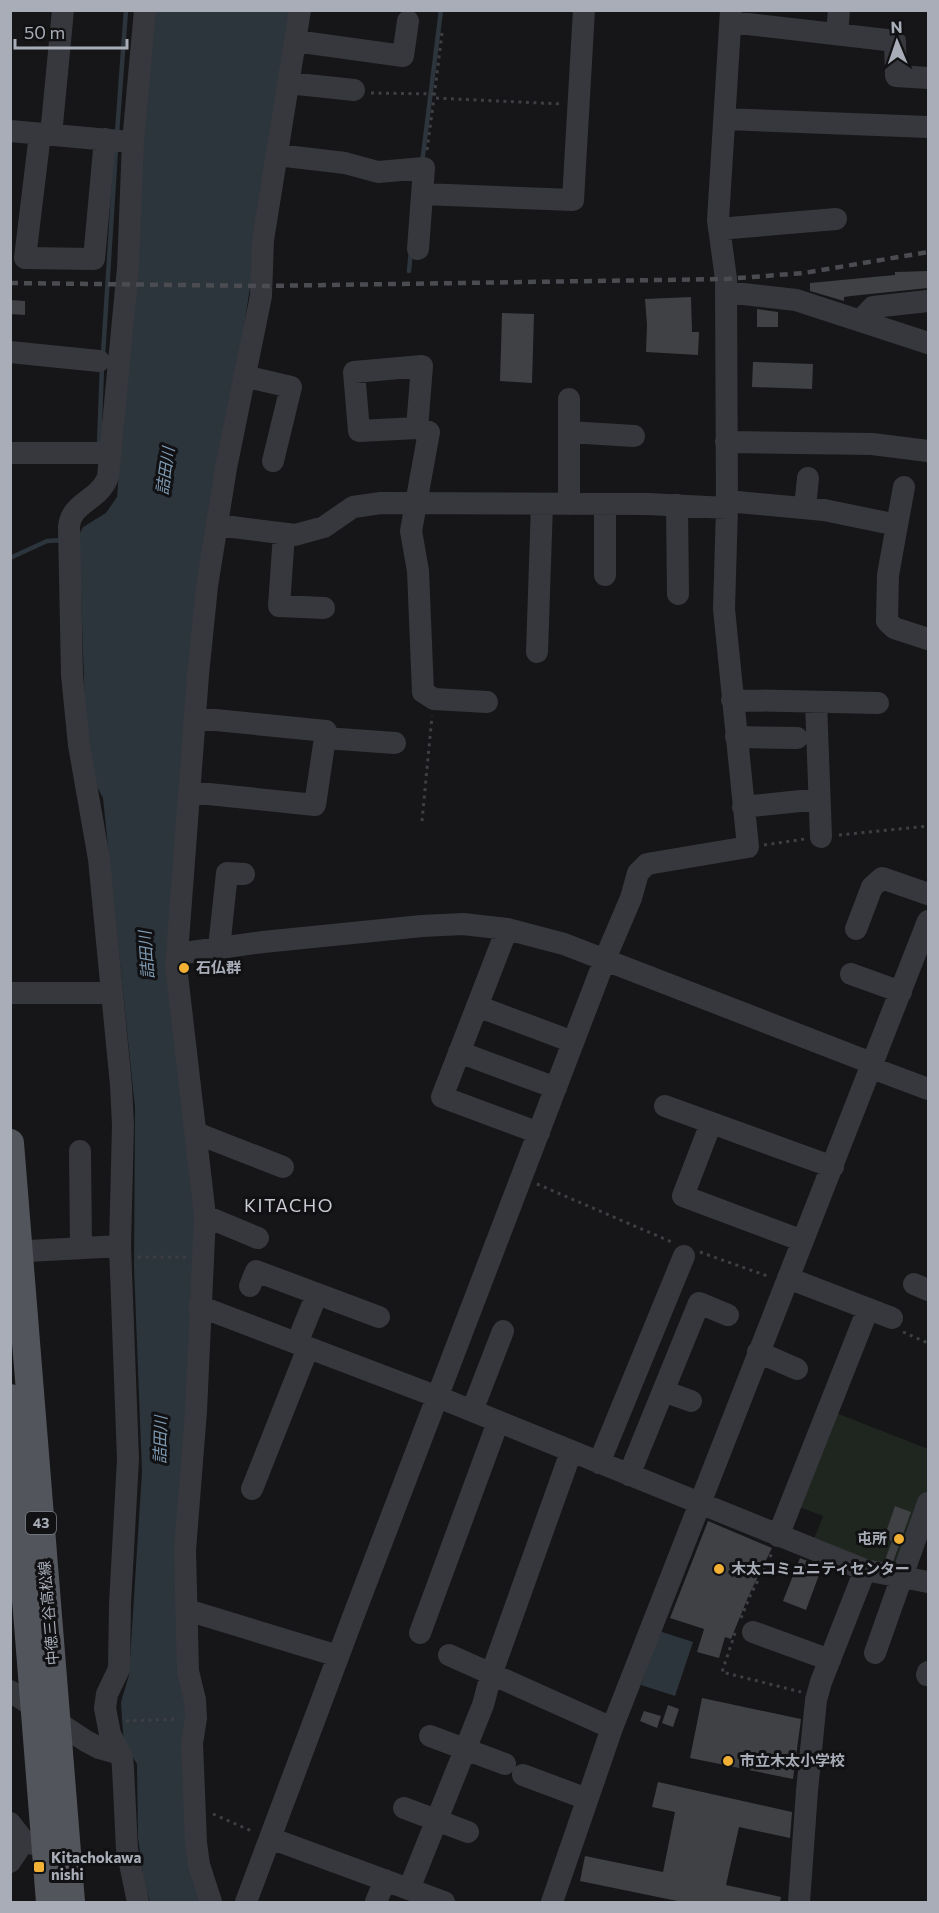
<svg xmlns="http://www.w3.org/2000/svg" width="939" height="1913" viewBox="0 0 939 1913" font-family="Commissioner,'Noto Sans JP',sans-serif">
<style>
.green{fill:#1e261f}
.water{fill:#2c353c}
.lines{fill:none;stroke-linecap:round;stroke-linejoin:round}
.stream{stroke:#2c353c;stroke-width:4.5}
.building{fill:#404145}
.path{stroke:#3d3f44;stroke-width:3;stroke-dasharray:3 4.5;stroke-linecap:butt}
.minor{stroke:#37383d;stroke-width:22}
.major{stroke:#53555c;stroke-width:28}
.rail{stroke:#4a4c52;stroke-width:4.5;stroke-dasharray:8 6;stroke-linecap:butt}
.poi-dot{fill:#f2b134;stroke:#111113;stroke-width:2}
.labels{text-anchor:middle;stroke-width:6;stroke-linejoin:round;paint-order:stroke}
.shield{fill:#111113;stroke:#7b7e86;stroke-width:1.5}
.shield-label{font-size:14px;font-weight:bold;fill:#a8adb8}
.poi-label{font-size:15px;font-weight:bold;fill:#a8adb8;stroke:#111113;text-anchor:start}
.street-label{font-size:15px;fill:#a8adb8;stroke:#111113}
.water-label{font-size:16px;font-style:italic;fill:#7f9bb3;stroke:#111113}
.quarter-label{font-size:18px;letter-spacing:1.5px;fill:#c9ccd4;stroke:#111113}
</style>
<rect width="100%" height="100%" fill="#161618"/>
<!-- green -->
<path class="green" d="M831,1411L928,1449V1489L898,1572L813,1542L823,1516L794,1505Z"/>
<!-- water -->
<path class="water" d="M150,11H293L203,590L172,965L199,1216L189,1441L200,1902H150L144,1881L138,1838L137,1764L124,1744L122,1719L121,1702L129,1675L142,1472L134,1267L135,1108L103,798L87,768L79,535L83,527L106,513L117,497L135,276Z
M659,1631L693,1642L675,1696L641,1685Z"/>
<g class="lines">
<!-- stream -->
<path class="stream" d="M117,133L126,10
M422,163L441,10
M409,271L411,251
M103,355L116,148
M99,446L102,366
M10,558L47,541L64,540"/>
</g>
<!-- building -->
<path class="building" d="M928,271V288L851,296L844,297V301L810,291V283L895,275V272Z
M691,297L692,332H699L698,355L646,352L647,325L645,299Z
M10,300L25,301V315L10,314Z
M757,309L778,312V327H757Z
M502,313L534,314L532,383L500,381Z
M753,362L813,364L812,389L752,387Z
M895,1506L911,1512L893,1562L885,1560L892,1541L884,1538Z
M708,1521L772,1548L748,1597L731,1639L725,1637L719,1658L697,1652L704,1629L670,1618Z
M800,1558L822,1567L806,1610L783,1601Z
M702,1698L801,1719L793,1779L690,1758Z
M668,1705L679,1709L673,1727L662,1723Z
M644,1711L661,1716L657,1728L640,1721Z
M658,1782L792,1812L790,1838L739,1827L726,1885L781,1897L780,1902H682L580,1881L585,1856L663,1872L675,1812L652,1807Z"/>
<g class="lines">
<!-- path -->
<path class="path" d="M442,33L434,98L562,104
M371,93L435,94
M427,150L434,98
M422,821L432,716
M839,835L928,826
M764,845L805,839
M537,1184L674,1243
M700,1252L770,1277
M138,1257H186
M903,1332L928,1343
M741,1618L750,1596L773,1551
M735,1633L722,1672L801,1692
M126,1721L179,1719
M213,1814L254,1832"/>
<!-- minor -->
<path class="minor" d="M731,22L895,41L896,76L928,78
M837,34L839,10
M295,41L403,56L408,21
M288,83L354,90
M725,119L928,127
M10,131L120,141
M40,134L25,258L94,259L105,139
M51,135L63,10
M277,155L345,163L378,172L424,168L418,249
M423,194L573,200L584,10
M719,229L836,219
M726,292L796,300L928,343
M860,321L873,307L928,301
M10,352L99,361
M244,376L291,387L273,461
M569,399V504
M417,428L359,431L354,372L422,366L417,428L429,432L411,531L418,571L423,692L434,699L487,702
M569,432L634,436
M726,442L872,444L928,451
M10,453H111
M727,501L824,510L897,525L904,487
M605,504V575
M677,505L678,594
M805,508L808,478
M217,525L295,535L324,527L353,507L381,503L648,504L727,508
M897,525L888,575L887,621L894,628L928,639
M284,534L279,606L324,608
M537,652L542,504
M732,700L878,703
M816,702L821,837
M736,737L797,738
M325,738L395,743
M189,792L315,805L326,731L195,718
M743,807L819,799
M507,929L442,1097L539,1133
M856,929L872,887L882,878L928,894
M219,948L227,873L244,874
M177,954L263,942L422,926L463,924L507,929L564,944L874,1064
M851,974L901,992
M10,993H111
M477,1006L573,1042
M459,1052L556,1088
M872,1068L928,1089
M665,1106L833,1167
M711,1123L683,1196L803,1241
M196,1133L283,1167
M80,1151L81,1248
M205,1216L258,1238
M10,1252L120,1246
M788,1278L892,1318
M914,1284L928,1290
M250,1286L256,1271L379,1317
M199,1306L438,1397L865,1570L928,1582
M297,1343L317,1294
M758,1352L797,1369
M663,1391L691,1401
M472,1411L503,1331
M599,1463L684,1256
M629,1475L699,1303L728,1315
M252,1489L308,1348
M778,1536L868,1309
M187,1610L338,1656
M753,1632L830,1660
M420,1633L498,1422
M875,1653L928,1503
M449,1655L612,1728
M927,1675L928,1672
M10,1691L86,1741L99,1748L120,1754
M430,1736L505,1764
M523,1775L587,1799
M404,1808L468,1832
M10,1823L24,1841L46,1848
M270,1838L444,1902
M10,1862L24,1841
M409,1889L483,1705L491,1675L571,1452
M138,1902L127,1849L123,1768L122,1757L110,1734L105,1708L107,1694L119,1669L120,1604L128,1459L120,1246L123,1125L121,1085L99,859L79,745L72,675L69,527C71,502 99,501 108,477L128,268L133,142L145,10
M211,1902L199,1865L196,1843L192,1743L196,1718L195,1700L188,1671L185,1550L196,1411L205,1216L176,966L177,954L198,675L207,586L226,468L261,296L263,240L300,10
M246,1902L353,1617L605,959L631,898L638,873L647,864L748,847L724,609L727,508L726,279L718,220L731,10
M376,1902L385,1880
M552,1902L612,1728L928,921
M799,1902L807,1791L816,1700L821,1682L865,1570"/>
<!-- major -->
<path class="major" d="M10,1143L71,1902
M10,1398L50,1902"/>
<!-- rail -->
<path class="rail" d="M10,283L262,286L726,279L804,273L928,252"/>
</g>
<!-- markers -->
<g class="poi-dot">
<circle cx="184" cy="968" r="6"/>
<circle cx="899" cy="1539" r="6"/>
<circle cx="719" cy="1569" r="6"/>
<circle cx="728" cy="1761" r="6"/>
<rect x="33" y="1861" width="12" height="12" rx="3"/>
</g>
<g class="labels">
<!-- shield labels -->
<rect class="shield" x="26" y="1512" width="30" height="22" rx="4.5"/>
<g class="shield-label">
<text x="41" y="1528">43</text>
</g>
<!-- poi labels -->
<g class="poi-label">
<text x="196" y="973">石仏群</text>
<text x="887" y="1544" text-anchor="end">屯所</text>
<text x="731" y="1574">木太コミュニティセンター</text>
<text x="740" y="1766">市立木太小学校</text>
<text x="51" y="1863">Kitachokawa<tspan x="51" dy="17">nishi</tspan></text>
</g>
<!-- street labels -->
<g class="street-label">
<text transform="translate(49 1613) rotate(-95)" y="5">中徳三谷高松線</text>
</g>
<!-- water labels -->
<g class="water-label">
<text transform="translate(165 471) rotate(-82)" y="6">詰田川</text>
<text transform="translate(146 955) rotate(-94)" y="6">詰田川</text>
<text transform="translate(160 1440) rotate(-89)" y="6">詰田川</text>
</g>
<!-- quarter labels -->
<g class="quarter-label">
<text x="289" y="1212">KITACHO</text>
</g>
</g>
<!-- border -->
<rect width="939" height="1913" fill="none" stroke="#a8adb8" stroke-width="24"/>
<!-- north arrow -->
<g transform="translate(897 42) rotate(358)" stroke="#111113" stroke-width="4.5" paint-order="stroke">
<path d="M0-4.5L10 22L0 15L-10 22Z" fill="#a8adb8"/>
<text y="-9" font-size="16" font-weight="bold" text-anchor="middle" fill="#a8adb8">N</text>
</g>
<!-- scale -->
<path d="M15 39v9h112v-9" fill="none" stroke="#a8adb8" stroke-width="3"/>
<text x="24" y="39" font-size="18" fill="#a8adb8" stroke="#111113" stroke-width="4.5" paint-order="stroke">50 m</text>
</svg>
